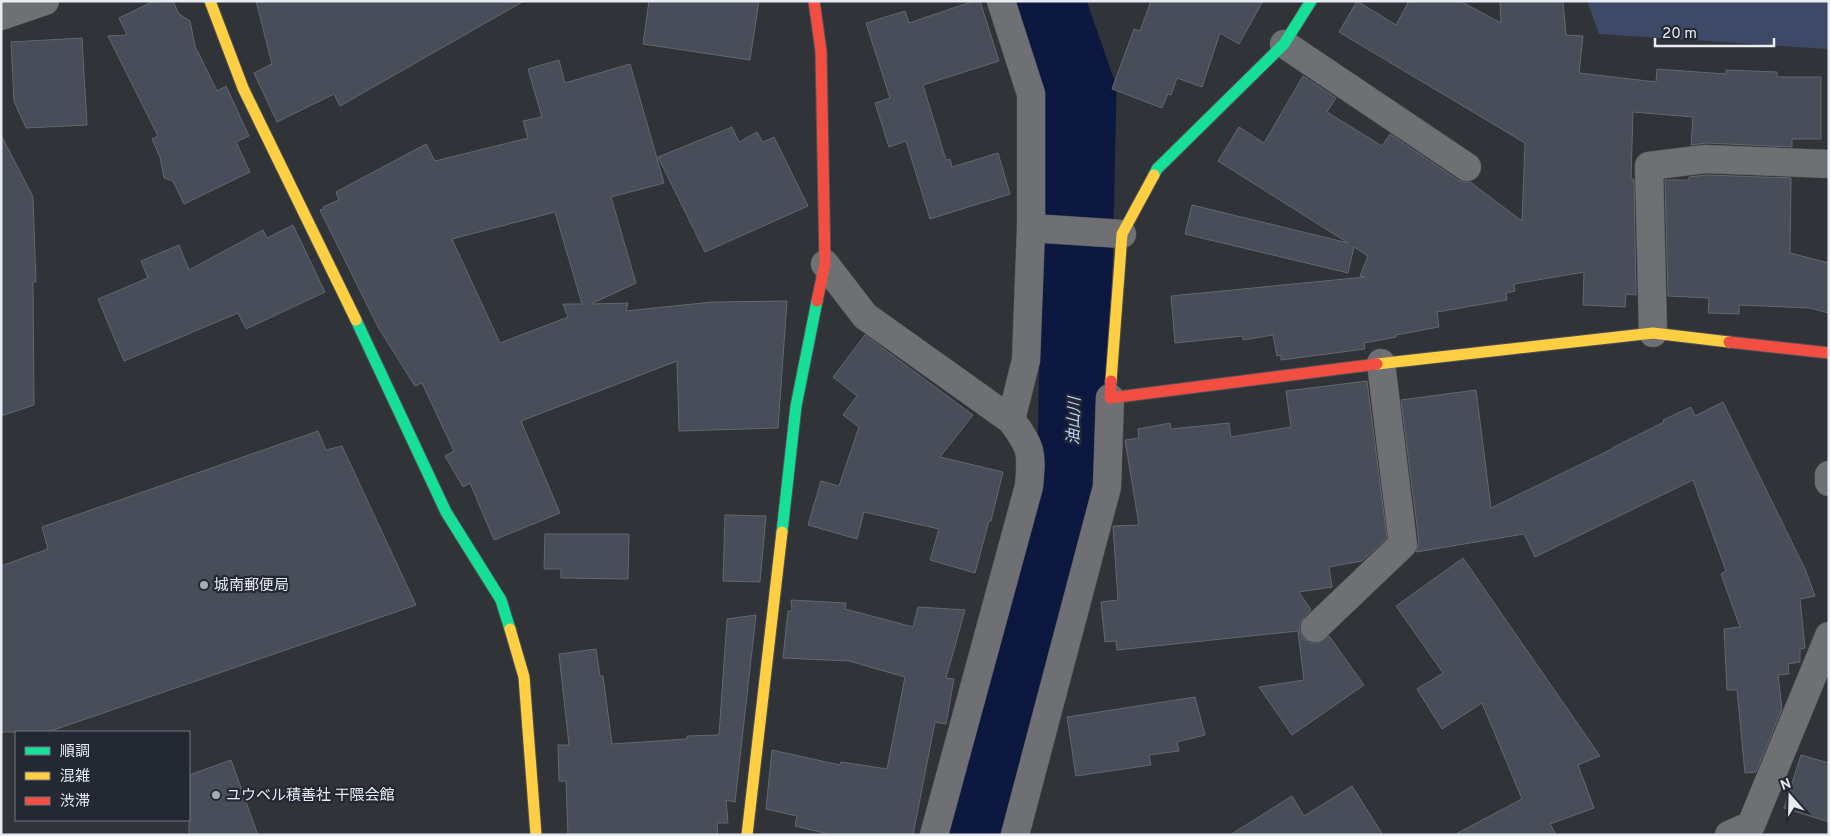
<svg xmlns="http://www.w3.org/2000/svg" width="1830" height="836" viewBox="0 0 1830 836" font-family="Overpass,'Noto Sans JP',sans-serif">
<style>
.green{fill:#3d4967}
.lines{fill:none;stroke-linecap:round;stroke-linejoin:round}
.river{stroke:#0c183f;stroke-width:71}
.building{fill:#484d5a;stroke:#65676c;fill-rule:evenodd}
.street-casing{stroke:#4f5156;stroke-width:29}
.fast-casing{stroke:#4f5156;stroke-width:13}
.slow-casing{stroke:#4f5156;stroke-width:13}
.jam-casing{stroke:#4f5156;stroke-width:13}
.street{stroke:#6e7074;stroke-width:28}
.fast{stroke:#16e098;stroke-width:11}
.slow{stroke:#ffcf43;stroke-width:11}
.jam{stroke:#f24e42;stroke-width:11}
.poi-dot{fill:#a7abb1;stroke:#232832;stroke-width:2}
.labels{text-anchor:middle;stroke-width:4.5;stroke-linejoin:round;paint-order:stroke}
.poi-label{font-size:15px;fill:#e7ebf2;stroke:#232832;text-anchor:start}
.water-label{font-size:16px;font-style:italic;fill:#bbcffd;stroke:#232832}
</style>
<rect width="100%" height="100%" fill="#303338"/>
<!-- green -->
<path class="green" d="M1587,1H1829V49L1599,34Z"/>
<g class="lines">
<!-- river -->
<path class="river" d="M979,835L1003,728L1073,450L1081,92L1049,1"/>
</g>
<!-- building -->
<path class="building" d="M154,1H173L179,14L190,21L195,46L217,91L226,86L249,136L236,142L250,172L184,204L173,181L164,178L160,157L152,139L158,136L108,36L127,35L119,18Z
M256,1H524L340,106L334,94L277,122L254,73L272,64Z
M649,1H759L750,60L643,44Z
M974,1H980L999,61L923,85L946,160L950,159L952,167L998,153L1010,194L930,219L906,141L889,147L875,103L890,98L866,23L905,11L909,23Z
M1151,1H1263L1239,44L1220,33L1202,87L1177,78L1171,95L1168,94L1162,108L1112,89L1134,29L1140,31Z
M1357,1L1396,25L1409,1H1460L1501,23L1500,1H1563L1566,35L1583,36L1579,73L1656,82L1657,69L1726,74V70L1777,72V77H1821V139H1792V147L1706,143L1691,145L1693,117L1633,112L1631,179H1634L1636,295L1626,294L1625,307L1583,305L1584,272L1514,284L1515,291L1506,293L1507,300L1437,312L1439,327L1396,335V337L1364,343L1365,349L1281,360V355L1277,356L1273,335L1243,340V336L1175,343L1171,296L1365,277L1360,276L1368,256L1354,247L1348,273L1185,234L1192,205L1348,243L1218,161L1239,127L1264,143L1303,76L1336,98L1327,112L1382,146L1390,134L1458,180L1465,182H1470L1522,221L1525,143L1339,32Z
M82,38L87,125L26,128L14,101L11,42Z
M559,60L565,83L630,64L664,183L611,197L636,283L591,304L628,303L626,311L712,302L787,301L778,428L679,431L677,361L521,421L560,513L494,540L470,483L463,487L445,456L454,451L422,383L415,386L378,327L320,210L324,209L323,207L339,200L336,192L426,144L435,161L528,138L523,121L542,117L528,69ZM555,212L582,304H563L568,317L500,343L452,239Z
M732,127L739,142L757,132L763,142L774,137L808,206L705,252L658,157Z
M1,135L33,197L36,282H33L34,405L1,416Z
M1706,175L1791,178L1790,253L1829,263V313L1810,308L1739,305V314L1708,313L1709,298L1668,296L1665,180H1689V177Z
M293,225L325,292L246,329L238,313L124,361L98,299L148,278L141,261L179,245L189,270L263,230L267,238Z
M865,335L973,415L940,457L1003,472L991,521H989L975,573L930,560L939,529L864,512L857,539L808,525L821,481L839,486L859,427L843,415L857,396L833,377Z
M1367,381L1387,538L1362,561L1329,567L1332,587L1299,592L1311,610L1304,617L1300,624V631L1303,638L1310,643H1318L1329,636L1364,685L1292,735L1259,687L1304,680L1298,631L1117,650L1116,641L1105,642L1101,602L1118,600L1113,526L1139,525L1125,440L1139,438L1138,429L1170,423L1171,429L1229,423L1231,437L1291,427L1286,391Z
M1476,390L1491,508L1612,449V448L1664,422L1663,420L1691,407L1695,416L1723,402L1805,569L1815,596L1800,599L1805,648L1800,649V662L1788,664L1789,674L1778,675L1782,709L1756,772L1745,773L1737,690H1727L1724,629L1740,627L1721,574L1726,571L1693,480L1535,557L1524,534L1416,552L1419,542L1401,400Z
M318,431L326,450L342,446L416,605L48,732H1V566L48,549L42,527Z
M725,515L766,516L760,582L723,581Z
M545,534H629L628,579L561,578V569H544Z
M1463,558L1600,756L1578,765L1594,808L1550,824L1556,835H1454L1522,799L1482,703L1442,729L1417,689L1443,673L1396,606Z
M791,600L846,603L845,609L913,627L918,607L965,610L946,678L954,679L946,724L935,722L913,835H833L795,826L797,816L766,809L772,750L840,765L841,762L887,769L905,677L849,661L783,658L788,611H792Z
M756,615L735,802L726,800L728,823H717L718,835H568L566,781H559L558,745H569L559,654L596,649L600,676H603L612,744L687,739V736L719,735L727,619Z
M1195,697L1205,735L1177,742L1179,751L1149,755L1151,765L1076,776L1067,717Z
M1801,755L1829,763V822L1784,808Z
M231,760L258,835H189V775Z
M1352,786L1383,835H1230L1292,796L1304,816Z"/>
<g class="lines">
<defs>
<path id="street" d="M1,16L45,1
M1284,44L1467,167
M1031,228L1122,234
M825,264L865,316L1011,420L1026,360L1031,228V94L1001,1
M1653,333L1649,166L1705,159L1829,164
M1829,475V482
M1315,628L1403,544L1381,363
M934,835L1029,486C1032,452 1032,448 1011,420
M1015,835L1107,487L1110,398
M1729,835L1751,825L1829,636"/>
<path id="fast" d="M1154,175L1157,169L1284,44L1311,1
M356,320L446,512L501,600L510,629
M782,532L796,406L817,301"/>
<path id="slow" d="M210,1L243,88L356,320
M1377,364L1653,333L1729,342
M1111,381L1122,234L1154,175
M510,629L524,677L536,835
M747,835L782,532"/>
<path id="jam" d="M814,1L821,51L825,264L817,301
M1729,342L1829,353
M1111,381L1110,398L1377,364"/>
</defs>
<!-- street casing -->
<use href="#street" class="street-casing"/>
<!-- fast casing -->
<use href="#fast" class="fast-casing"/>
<!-- slow casing -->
<use href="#slow" class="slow-casing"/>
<!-- jam casing -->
<use href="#jam" class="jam-casing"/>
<!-- street -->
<use href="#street" class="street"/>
<!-- fast -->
<use href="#fast" class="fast"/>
<!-- slow -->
<use href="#slow" class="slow"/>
<!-- jam -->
<use href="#jam" class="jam"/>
</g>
<!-- markers -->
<g class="poi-dot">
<circle cx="204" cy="585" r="5"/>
<circle cx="216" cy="795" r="5"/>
</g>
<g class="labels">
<!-- poi labels -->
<g class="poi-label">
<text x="214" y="590">城南郵便局</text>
<text x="226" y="800">ユウベル積善社 干隈会館</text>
</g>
<!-- water labels -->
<g class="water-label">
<text transform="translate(1073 421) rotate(-88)" y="6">油山川</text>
</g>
</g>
<!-- border -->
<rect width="1830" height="836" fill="none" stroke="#e7ebf2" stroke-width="5"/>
<!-- legend -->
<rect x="15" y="731" width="175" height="90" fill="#232832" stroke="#71767f"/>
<rect x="25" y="747" width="25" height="8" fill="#16e098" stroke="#71767f"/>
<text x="60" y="756" font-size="15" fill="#e7ebf2">順調</text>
<rect x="25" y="772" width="25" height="8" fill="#ffcf43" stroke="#71767f"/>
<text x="60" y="781" font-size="15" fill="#e7ebf2">混雑</text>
<rect x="25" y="797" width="25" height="8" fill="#f24e42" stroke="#71767f"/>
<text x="60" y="806" font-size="15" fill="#e7ebf2">渋滞</text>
<!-- north arrow -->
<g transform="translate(1790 796) rotate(340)" stroke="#232832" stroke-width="4" paint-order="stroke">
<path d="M0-4L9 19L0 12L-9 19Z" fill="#e7ebf2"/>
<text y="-8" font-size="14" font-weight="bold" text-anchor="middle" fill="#e7ebf2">N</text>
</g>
<!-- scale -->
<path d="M1655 38v8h119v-8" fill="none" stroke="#e7ebf2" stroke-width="2.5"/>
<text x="1662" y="38" font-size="15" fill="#e7ebf2" stroke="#232832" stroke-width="4" paint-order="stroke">20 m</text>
</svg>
